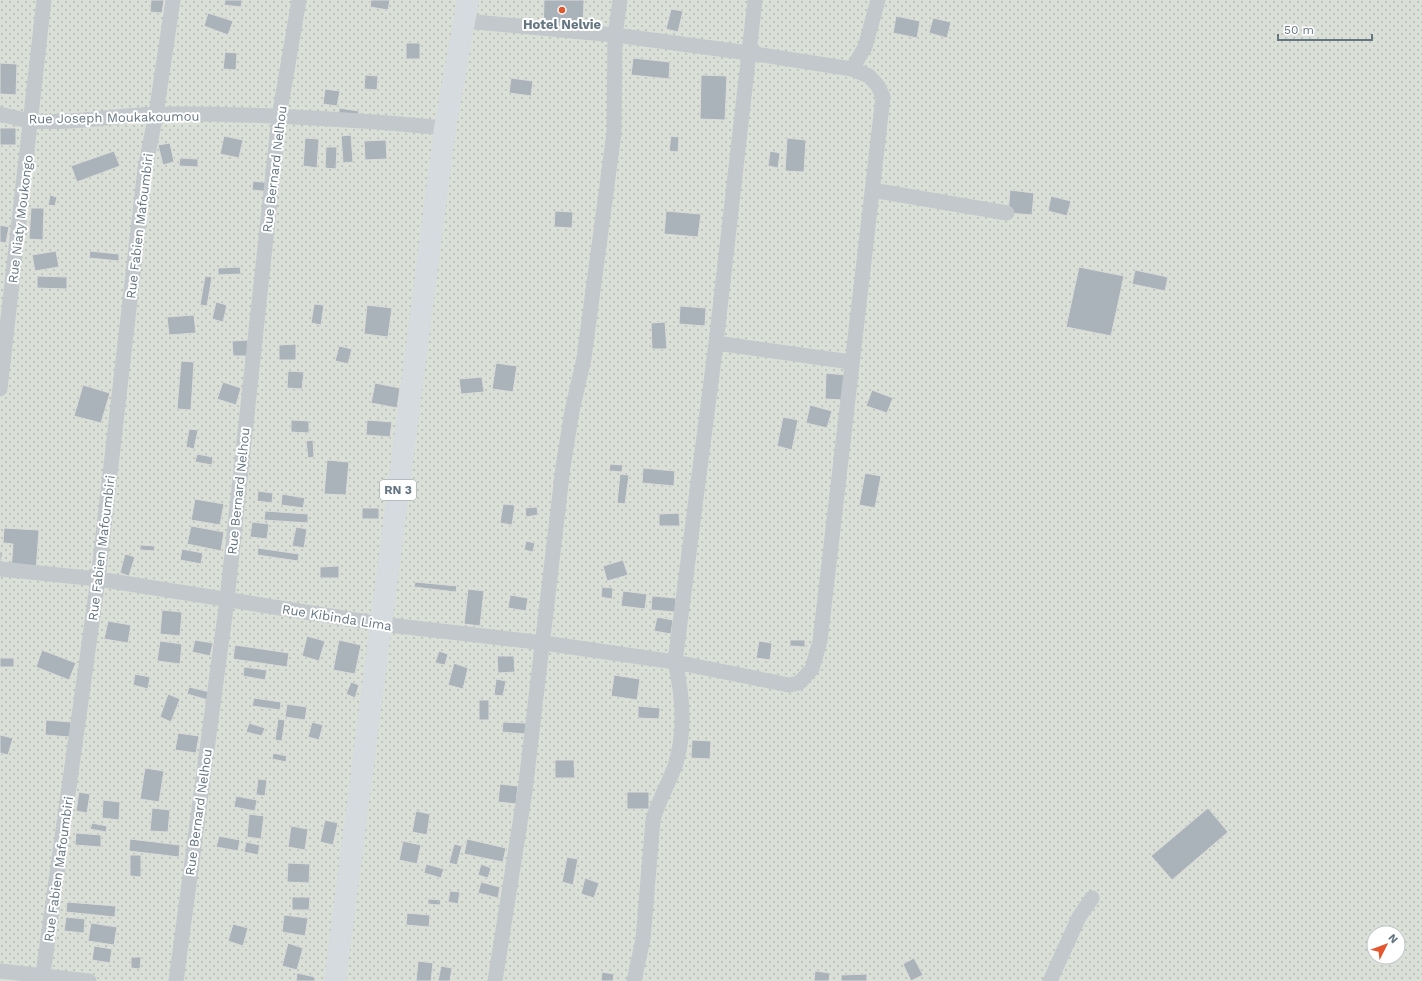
<svg xmlns="http://www.w3.org/2000/svg" width="1422" height="981" viewBox="0 0 1422 981" font-family="'Work Sans',sans-serif">
<style>
.green{fill:url(#green-dots);fill-rule:evenodd}
.building{fill:#aab3b9;stroke:#dcdcda}
.lines{fill:none;stroke-linecap:round;stroke-linejoin:round}
.minor{stroke:#c3c8cc;stroke-width:15}
.trunk{stroke:#d6dbdf;stroke-width:22}
.poi-dot{fill:#e4572e;stroke:#fff;stroke-width:1.5}
.labels{text-anchor:middle;stroke-width:4;stroke-linejoin:round;paint-order:stroke}
.shield{fill:#fff;stroke:#939fa8;stroke-width:1}
.shield-label{font-size:12px;font-weight:bold;fill:#657683}
.poi-label{font-size:13px;font-weight:bold;fill:#657683;stroke:#fff}
.street-label{font-size:13px;fill:#657683;stroke:#fff}
</style>
<defs>
<pattern id="green-dots" width="8" height="8" patternUnits="userSpaceOnUse"><rect width="8" height="8" fill="#dadfd7"/><path d="M2 2h.1M6 6h.1" fill="none" stroke="#b4b9b4" stroke-width="1.8" stroke-linecap="round"/></pattern>
</defs>
<rect width="100%" height="100%" fill="#fafaf8"/>
<!-- green -->
<path class="green" d="M0,0H1422V981H0ZM1374,933H1398V957H1374Z"/>
<!-- building -->
<path class="building" d="M151,0H164L162,13L150,12Z
M225,0H242L241,7L224,5Z
M371,0H390L388,10L370,7Z
M544,0H584L583,35L543,33Z
M671,9L683,11L678,32L666,29Z
M208,13L233,21L228,35L204,26Z
M896,16L920,21L917,38L893,33Z
M933,18L951,22L947,38L929,33Z
M406,43H420V59H406Z
M225,52L237,53L236,70L223,69Z
M633,58L670,62L669,79L631,75Z
M0,63L17,64L16,95L0,94Z
M365,75L378,76L377,90L364,89Z
M701,75L727,76L725,120L700,119Z
M511,78L533,81L531,96L509,93Z
M325,89L340,91L337,106L323,104Z
M339,108L359,111L358,116L339,113Z
M0,128H16V145H0Z
M351,135L353,162L343,163L341,136Z
M224,136L243,140L239,158L220,154Z
M671,136L679,137L678,152L669,151Z
M305,138L319,139L317,168L303,166Z
M787,138L806,140L804,172L785,171Z
M386,140L387,159L365,160L364,141Z
M170,143L174,162L163,165L158,145Z
M326,147H337L336,169L325,168Z
M114,151L120,166L77,182L71,166Z
M770,151L780,153L778,168L768,166Z
M180,158L198,159V167L179,166Z
M253,181L271,183V192L252,190Z
M1010,190L1034,193L1032,215L1008,213Z
M50,195L57,197L55,206L48,205Z
M1051,196L1071,201L1067,216L1048,211Z
M31,208H44L43,240L29,239Z
M555,211L573,212L572,228L554,227Z
M666,211L701,214L698,237L664,234Z
M0,225L9,227L6,243L0,242Z
M56,251L59,267L35,271L32,255Z
M90,251L119,254V261L89,258Z
M240,267L241,274L218,275V268Z
M1079,267L1124,276L1111,336L1066,327Z
M1135,270L1168,277L1165,291L1132,284Z
M37,276L67,277V289L37,288Z
M205,276L212,277L207,306L200,305Z
M216,302L227,305L223,322L212,319Z
M314,304L324,305L321,325L311,323Z
M367,305L392,308L388,337L364,334Z
M680,306L706,308L705,326L679,324Z
M194,315L196,333L169,335L167,317Z
M665,322L667,349H652L651,323Z
M248,340V356H233L232,341Z
M296,344V360H279V345Z
M339,346L352,349L348,364L335,361Z
M181,361L194,362L191,410L177,409Z
M496,363L517,366L513,392L492,389Z
M288,371L304,372L302,389L287,388Z
M826,373L845,375L843,400L825,399Z
M482,377L484,392L461,394L459,379Z
M223,382L241,388L236,405L217,399Z
M375,383L400,388L397,408L371,403Z
M83,385L110,393L101,423L74,416Z
M872,390L893,398L887,413L866,406Z
M810,405L832,411L827,428L806,423Z
M783,417L798,420L792,450L777,446Z
M291,420L309,421V433L291,432Z
M367,420L392,422L390,437L366,435Z
M189,429L198,430L194,449L186,447Z
M313,440L314,457L308,458L306,441Z
M197,454L213,457L212,465L195,462Z
M327,460L349,462L346,495L324,494Z
M610,464L623,465L622,472L609,471Z
M643,468L675,471L674,486L642,483Z
M865,473L881,476L875,508L859,505Z
M620,474L629,475L625,504L617,503Z
M258,491L273,493L272,503L257,501Z
M282,494L305,498L303,508L281,505Z
M195,499L224,504L220,525L191,520Z
M503,504L515,505L512,525L500,523Z
M537,507L538,515L526,517L525,508Z
M362,508H379V519H362Z
M265,511L308,514V523L264,520Z
M679,513L680,526H659V514Z
M252,522L269,524L267,539L250,537Z
M191,526L224,532L221,551L187,544Z
M296,527L307,529L304,548L292,546Z
M4,528L39,530L36,572L11,570L13,544L3,543Z
M526,541L535,543L533,552L524,550Z
M140,545L155,546L154,551L140,550Z
M258,548L299,554L298,561L257,555Z
M182,549L203,553L201,564L180,560Z
M0,552H3L0,565Z
M125,554L135,557L129,576L120,573Z
M623,560L628,575L607,581L603,566Z
M339,566V578H320V567Z
M415,582L457,586L456,592L414,587Z
M602,587L613,588L612,599L601,597Z
M468,589L484,591L480,626L464,624Z
M623,591L647,594L645,609L621,606Z
M510,595L528,598L526,611L508,608Z
M652,596L676,598L675,612L651,610Z
M162,610L182,612L180,636L160,634Z
M657,617L673,620L671,634L654,631Z
M108,621L131,625L128,643L104,639Z
M307,636L325,641L319,661L302,656Z
M195,640L213,643L210,656L192,652Z
M339,640L361,645L355,674L333,670Z
M790,640H805V647L790,646Z
M160,641L182,644L180,664L157,661Z
M759,641L772,643L770,660L756,658Z
M235,645L289,653L287,667L233,659Z
M42,650L76,663L69,680L36,667Z
M439,651L448,654L445,665L435,663Z
M497,656H514L515,672L498,673Z
M0,658H14V667H0Z
M454,663L468,668L463,689L448,685Z
M244,667L267,670L265,680L243,676Z
M135,674L150,677L148,689L133,685Z
M614,675L640,679L637,700L611,696Z
M496,679L506,681L503,696L494,695Z
M351,682L359,685L355,698L346,694Z
M189,687L210,692L208,700L187,694Z
M168,694L180,699L171,722L160,717Z
M254,698L281,702L280,710L252,706Z
M479,700H489V720H479Z
M287,704L307,707L305,720L285,717Z
M638,706L660,708L659,719L638,718Z
M278,719L285,720L282,741L275,740Z
M46,720L71,722L70,737L45,735Z
M312,722L323,725L319,740L308,737Z
M503,722L526,723L525,734L502,732Z
M249,723L265,728L262,736L246,732Z
M178,733L199,736L196,753L175,750Z
M0,735L13,738L8,755L0,753Z
M692,740L711,741L710,759L691,758Z
M273,753L287,756L286,762L272,759Z
M555,760H574L575,778H555Z
M145,768L164,771L159,802L140,799Z
M258,779L267,780L265,796L256,795Z
M500,784L518,786L516,804L498,802Z
M79,792L90,794L87,813L76,811Z
M627,792H649V809H627Z
M236,796L257,800L255,811L234,807Z
M103,800L120,802L119,820L102,818Z
M152,808L170,810L168,832L150,831Z
M1208,808L1228,832L1172,880L1151,856Z
M416,811L430,814L427,835L412,832Z
M249,814L264,816L261,839L247,837Z
M325,820L338,823L333,845L320,842Z
M92,823L107,826L106,832L90,829Z
M291,826L308,829L305,850L288,847Z
M76,833L101,835V847L75,845Z
M219,836L240,840L238,851L216,847Z
M130,839L180,845L179,857L129,851Z
M467,839L506,848L503,862L464,854Z
M403,841L421,845L417,864L399,860Z
M246,842L260,845L258,855L244,852Z
M454,844L462,846L457,865L449,863Z
M130,855H141V877L130,876Z
M567,857L578,859L573,885L562,882Z
M288,863L310,864L309,883L287,882Z
M426,864L444,869L441,878L424,873Z
M481,864L491,868L488,878L478,875Z
M585,878L599,883L594,898L581,894Z
M481,882L500,887L498,898L478,893Z
M450,891L460,892L458,904L448,902Z
M292,897H310L309,910H292Z
M428,899L441,900L440,905L428,904Z
M67,902L116,906L115,917L66,912Z
M407,913L430,915L429,927L406,925Z
M284,915L308,918L305,936L282,932Z
M66,917L85,919L84,933L64,931Z
M91,923L117,927L114,945L88,941Z
M233,924L248,928L243,946L228,941Z
M288,943L303,948L297,970L282,966Z
M94,946L112,949L110,963L92,960Z
M131,957H141L140,969L131,968Z
M914,958L923,975L911,981L903,964Z
M418,961L433,963L431,981H416Z
M441,966L452,968L450,981H438Z
M815,971L830,973L829,981H814Z
M602,972L614,974L613,981H601Z
M297,973L315,977V981H296Z
M867,974V981H841V975Z"/>
<g class="lines">
<!-- minor -->
<path class="minor" d="M852,69L865,47L878,0
M0,114C11,117 22,120 33,121C74,124 116,115 157,114C253,113 349,119 445,128
M872,190L1007,213
M716,343L851,362
M0,389L44,0
M0,569L98,579L381,624L544,643L675,662L789,685L799,683L812,669L820,641L883,97L878,86L869,76L852,69L749,53L615,35L465,21
M0,971L89,981
M42,981L98,579L145,169L156,114L173,0
M176,981L227,600L279,117L299,0
M495,981L525,791L563,467L572,411L584,358L614,133L615,35L620,0
M634,981L643,939L653,820C658,801 668,785 675,766C686,732 683,696 675,662L716,343L755,0
M1050,981L1079,917L1092,898"/>
<!-- trunk -->
<path class="trunk" d="M335,981L445,128L468,0"/>
</g>
<!-- markers -->
<circle class="poi-dot" cx="562" cy="10" r="4"/>
<g class="labels">
<!-- shield labels -->
<rect class="shield" x="380" y="480" width="36" height="20" rx="3"/>
<g class="shield-label">
<text x="398" y="494">RN 3</text>
</g>
<!-- poi labels -->
<g class="poi-label">
<text x="562" y="29">Hotel Nelvie</text>
</g>
<!-- street labels -->
<g class="street-label">
<text transform="translate(114 117) rotate(-1)" y="5">Rue Joseph Moukakoumou</text>
<text transform="translate(274 169) rotate(-83)" y="5">Rue Bernard Nelhou</text>
<text transform="translate(20 219) rotate(-83)" y="5">Rue Niaty Moukongo</text>
<text transform="translate(139 226) rotate(-83)" y="5">Rue Fabien Mafoumbiri</text>
<text transform="translate(238 491) rotate(-84)" y="5">Rue Bernard Nelhou</text>
<text transform="translate(101 548) rotate(-83)" y="5">Rue Fabien Mafoumbiri</text>
<text transform="translate(337 617) rotate(9)" y="5">Rue Kibinda Lima</text>
<text transform="translate(198 812) rotate(-82)" y="5">Rue Bernard Nelhou</text>
<text transform="translate(58 869) rotate(-82)" y="5">Rue Fabien Mafoumbiri</text>
</g>
</g>
<!-- north arrow -->
<g transform="translate(1386 945) rotate(48)"><circle r="19" fill="#ffffff" stroke="#c1c8cd"/>
<path d="M0-3L7 15L0 10L-7 15Z" fill="#e4572e"/>
<text y="-6" font-size="11" font-weight="bold" text-anchor="middle" fill="#657683">N</text>
</g>
<!-- scale -->
<path d="M1278 34v6h94v-6" fill="none" stroke="#657683" stroke-width="2"/>
<text x="1284" y="34" font-size="12" fill="#657683" stroke="#ffffff" stroke-width="3" paint-order="stroke">50 m</text>
</svg>
